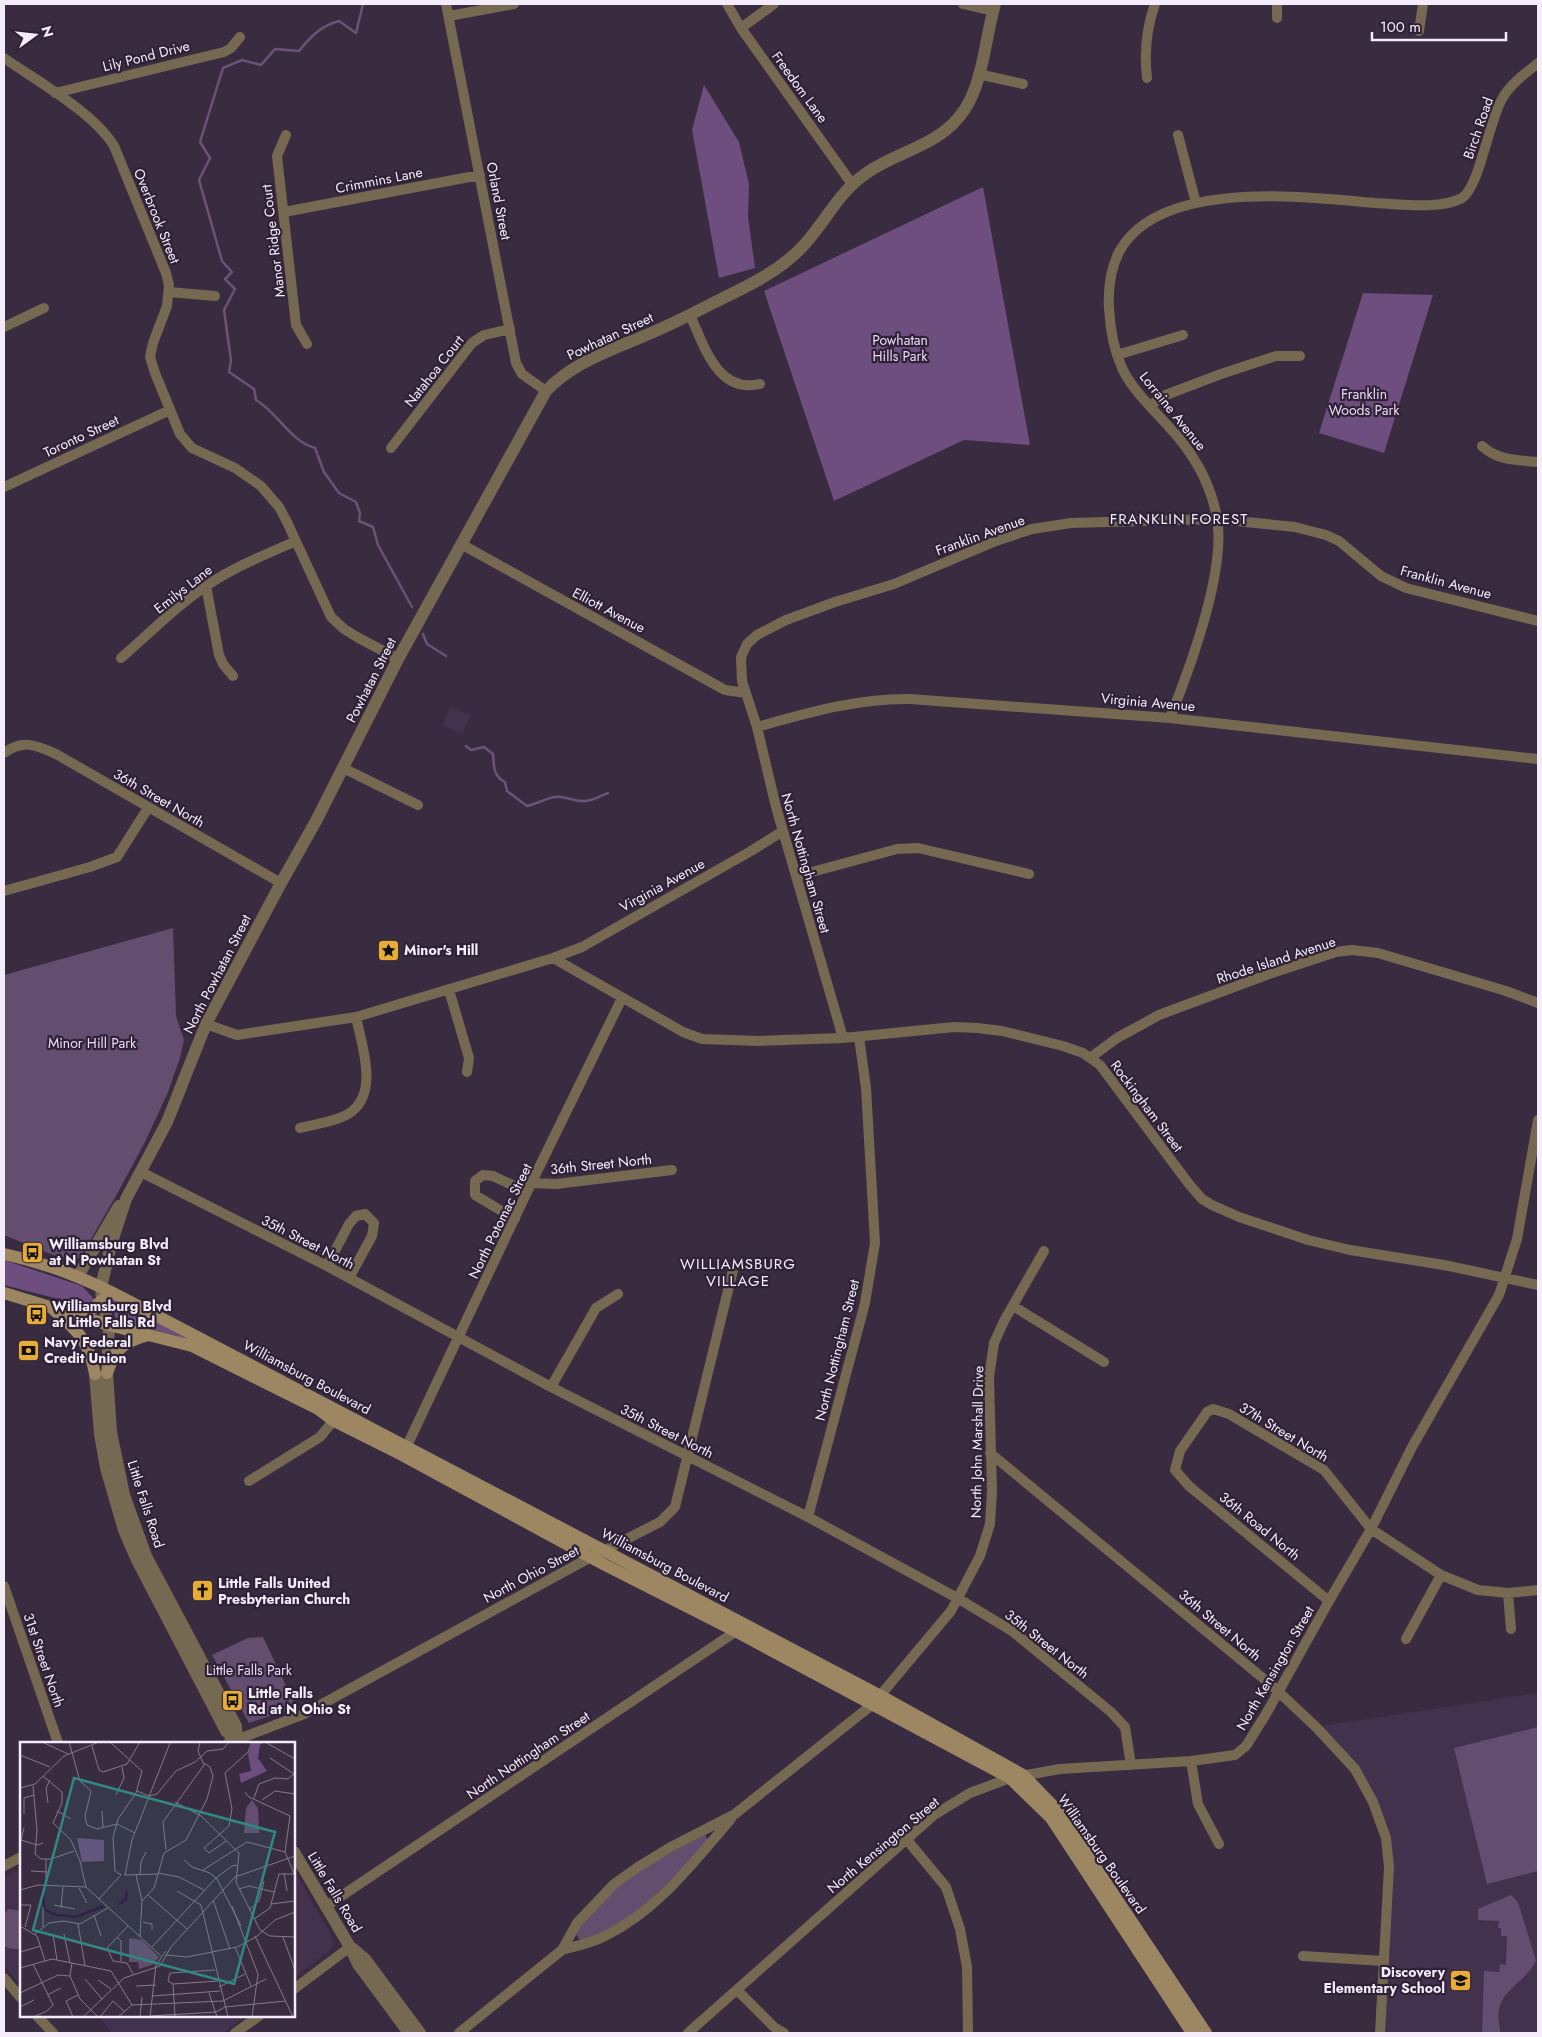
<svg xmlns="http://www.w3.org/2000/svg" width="1542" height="2037" viewBox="0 0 1542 2037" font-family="Jost,sans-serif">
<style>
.built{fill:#43324d}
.green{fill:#644e70}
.forest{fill:#6d4e7e}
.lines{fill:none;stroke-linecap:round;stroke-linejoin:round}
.stream{stroke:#6a5376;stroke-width:2.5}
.minor{stroke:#766952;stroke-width:10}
.tertiary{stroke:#766952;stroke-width:12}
.secondary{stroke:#9d8763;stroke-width:12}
.labels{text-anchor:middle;stroke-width:4.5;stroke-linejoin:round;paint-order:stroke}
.street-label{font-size:14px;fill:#f4ecfa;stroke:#2f2237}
.park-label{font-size:14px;fill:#ebd8f7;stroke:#2f2237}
.poi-label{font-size:14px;font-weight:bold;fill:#f4ecfa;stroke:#2f2237;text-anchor:start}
.neighbourhood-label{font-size:15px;letter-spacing:1px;fill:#f4ecfa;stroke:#2f2237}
.inset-river{fill:none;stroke:#2f123e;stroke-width:2.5}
.inset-road{fill:none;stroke:#84798b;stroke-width:1}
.view{fill:#318883;fill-opacity:0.15;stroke:#318883;stroke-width:2.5}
.inset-edge{fill:none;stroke:#f4ecfa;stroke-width:2.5}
</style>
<rect width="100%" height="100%" fill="#392c41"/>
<!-- built -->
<path class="built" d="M451,706L471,716L462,734L442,725Z
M1538,1693V2033H1380L1386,1838L1355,1769L1316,1727Z
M21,1869V1986L4,1966V1878Z
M294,1871L331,1934L333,1943L331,1949L294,1978Z
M98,2016H245L223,2033H112Z"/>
<!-- green -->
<path class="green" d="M173,928L176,1016L184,1040L180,1058L168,1092L145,1142L117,1194L80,1258L72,1260L53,1255L4,1235V975Z
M263,1637L296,1707L249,1723L212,1655L248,1638Z
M1538,1727V1871L1487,1884L1454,1748Z
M705,1835L708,1840C672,1879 633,1925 581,1941L575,1933C588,1917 601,1900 617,1887C644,1866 674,1851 705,1835Z
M1511,1895L1518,1902L1536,1961C1521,1989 1489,1991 1501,2033H1482L1484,1971L1499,1972L1500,1964L1506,1965L1507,1936H1501V1928H1498L1499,1921L1478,1920V1909Z
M9,1909L21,1911V1948C14,1950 10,1949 4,1946V1913Z"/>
<!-- forest -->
<path class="forest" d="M704,85L739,142L749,184L748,217L755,268L719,278L692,130Z
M983,187L1030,445L964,440L834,501L764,291Z
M1363,293L1433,295L1384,453L1319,433Z
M4,1260L82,1286L96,1301L84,1305L78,1304L4,1285Z
M110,1296L221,1355L177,1336L116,1320Z"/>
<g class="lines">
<!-- stream -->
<path class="stream" d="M363,4L356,33L339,21C321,26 311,36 299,51L275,49L261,65L242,60L223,68L200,142L210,158L199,180L222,261L232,272L225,279L235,289L224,310L231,360L229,372L254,389L256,400C278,413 290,441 315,448L324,472L339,493L356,502L360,513L359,521L373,527L378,545L412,607
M423,634L427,644L446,656
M466,746L471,750L484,747L493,754C494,766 493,776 505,782L507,791L527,806C536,804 545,799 554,797C564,795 572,801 582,801C593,802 599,796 608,793"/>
<!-- minor -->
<path class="minor" d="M446,4L516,363L522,374L546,391
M727,4L741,28L852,184
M963,4L993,11
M1277,4V18
M449,16L514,4
M741,28L774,4
M1419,31L1423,4
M4,58C37,81 93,112 114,146L166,273L169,285L167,306L153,343L150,357L155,373L180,434L192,448L235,468L261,486L279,507L287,522L331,617L344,629L357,637L398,659
M978,74L1023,84
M1147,78C1144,52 1146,29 1155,4
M55,93L224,52L231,48L240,37
M286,135L277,156L296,325L307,344
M1178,135L1196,203
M284,212L480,175
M169,292L215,296
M690,315C704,345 717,394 760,384
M4,327L44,308
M1117,355L1183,335
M1150,406L1163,396L1221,374L1276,356H1300
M1482,446C1498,461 1518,460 1538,462
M391,448L472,343L484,335L510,329
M4,487L170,410
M461,544L725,690L746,693
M206,586L219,655L223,664L233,676
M121,658C150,633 177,605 209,584C236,566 267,554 296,541
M1170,718C1190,668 1226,571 1217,518C1211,484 1194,454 1170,428C1153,409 1133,391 1122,368C1114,350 1110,327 1109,308C1108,289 1110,270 1119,252C1159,178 1306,197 1375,203C1399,204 1440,210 1462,198C1479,188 1489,121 1502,99C1510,84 1525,74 1538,63
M757,727C807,713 858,698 910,699L1170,718L1538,759
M4,753C23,739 36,745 56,754L281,883
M343,768L418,805
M797,876L897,849L918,848L1029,874
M4,891L90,867L117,857L148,808
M553,958L683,1032L702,1039L758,1041L843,1038L954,1027L977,1028L1002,1031L1063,1046L1083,1053L1100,1065L1189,1184L1202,1199L1212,1205L1239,1217L1308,1240L1350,1250L1444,1265L1538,1285
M449,990L469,1058L467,1072
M206,1024L237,1035L356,1017L553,958L582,947L751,851L783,831
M843,1038L776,807L757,727L742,681L741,657L747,644L757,635L786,620L835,602L894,584L996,541L1032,529L1071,523L1217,519L1295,527L1326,535L1339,541L1381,576L1406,588L1538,621
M1090,1058L1117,1038L1159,1015L1269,974L1336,952L1352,950L1378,953L1506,991L1538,1003
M300,1128C315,1124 335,1122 348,1114C380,1095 362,1046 356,1017
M141,1172L327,1266L551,1387L808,1517L959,1599L1012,1631L1111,1712L1125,1727L1131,1765
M533,1183L556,1184L672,1170
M515,1219L475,1195V1181L483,1175L493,1176L527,1192
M327,1266L349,1224L356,1216L365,1214L374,1223L372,1236L349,1278
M1013,1306L1104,1362
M551,1387L596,1308L618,1294
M404,1452L527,1192L622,998
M990,1453L1270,1684L1316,1727L1355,1769L1373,1802L1386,1838L1389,1867L1380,2033
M249,1481L320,1437L338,1415
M808,1517L865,1303L875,1243L866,1088L859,1037
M4,1586L58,1743
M1508,1593L1511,1629
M1329,1601L1189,1486L1175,1470L1180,1451L1207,1412L1213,1409L1229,1414L1324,1470L1371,1529L1441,1575L1478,1590L1508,1593L1538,1590
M1406,1639L1441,1575
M228,1743L304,1714L591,1557L660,1522L675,1507L734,1266
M1191,1761L1198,1804L1219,1844
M907,1840L946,1887L960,1929L967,1967L968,2033
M4,1866L21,1857
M325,1907L741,1628
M562,1950C576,1946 592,1943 605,1936C658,1910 693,1863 731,1819
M1303,1956L1383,1961
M4,1978L21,1998
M294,1989L350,1947
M737,1990L774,2027L784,2033
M37,2016L53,2033
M235,2033L259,2016
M459,2033L562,1950L577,1923L614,1884L638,1867L669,1848L735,1814L873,1704L951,1611L980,1556L990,1524L992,1491L989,1377L994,1343L1004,1321L1044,1251
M688,2033L934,1815L970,1793L1010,1778L1060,1769L1191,1761L1235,1755L1246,1746L1266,1714L1329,1601L1371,1529L1412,1447L1499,1295L1517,1239L1538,1120"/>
<!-- tertiary -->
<path class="tertiary" d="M78,1276L119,1206
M95,1374L100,1434L106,1468L124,1530L137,1560L226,1731L235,1739
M237,1743L236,1726L146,1556L124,1495L111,1432L107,1373L109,1325L102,1300L101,1287L111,1245L126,1199L167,1122L206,1024L281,883L316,821L398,659L546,391C572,363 609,351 644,336C668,326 692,314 715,302C748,286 779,272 804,245C827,220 838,192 868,172C902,149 941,146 965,109C984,79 985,38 995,4
M294,1852L350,1947L358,1964L409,2033
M352,1948L365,1959L420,2033"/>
<!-- secondary -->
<path class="secondary" d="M4,1254C49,1264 82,1277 123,1298L881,1696L1023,1775L1058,1811L1206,2033
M4,1293L109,1325L192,1346L318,1409L334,1421L402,1455L605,1565L737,1632L1010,1778L1051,1818L1192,2033
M54,1310C79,1332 89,1341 95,1374
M72,1312L94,1308L102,1300
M107,1373C115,1349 123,1342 148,1335"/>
</g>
<!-- icons -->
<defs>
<symbol id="sight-square" viewBox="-11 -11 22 22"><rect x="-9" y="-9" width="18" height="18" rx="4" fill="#e7ac37" stroke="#2f2237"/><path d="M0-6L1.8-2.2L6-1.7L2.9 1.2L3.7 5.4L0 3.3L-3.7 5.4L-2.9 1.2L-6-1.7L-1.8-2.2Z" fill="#111"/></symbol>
<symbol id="bus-square" viewBox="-11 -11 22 22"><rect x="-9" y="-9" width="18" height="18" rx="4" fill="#e7ac37" stroke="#2f2237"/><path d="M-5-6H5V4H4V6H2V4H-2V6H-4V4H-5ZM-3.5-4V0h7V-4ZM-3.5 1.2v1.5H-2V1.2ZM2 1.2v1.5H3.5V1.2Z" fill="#111"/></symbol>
<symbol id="bank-square" viewBox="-11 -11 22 22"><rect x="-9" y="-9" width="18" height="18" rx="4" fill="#e7ac37" stroke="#2f2237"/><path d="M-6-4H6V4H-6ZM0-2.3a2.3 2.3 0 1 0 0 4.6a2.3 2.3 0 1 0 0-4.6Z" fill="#111"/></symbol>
<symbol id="church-square" viewBox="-11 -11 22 22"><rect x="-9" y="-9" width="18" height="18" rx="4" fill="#e7ac37" stroke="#2f2237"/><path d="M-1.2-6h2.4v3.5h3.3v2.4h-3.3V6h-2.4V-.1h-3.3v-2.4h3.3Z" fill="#111"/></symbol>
<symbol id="school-square" viewBox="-11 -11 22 22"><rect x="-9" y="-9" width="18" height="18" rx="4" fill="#e7ac37" stroke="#2f2237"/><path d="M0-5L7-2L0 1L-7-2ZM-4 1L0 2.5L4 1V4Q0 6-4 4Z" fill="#111"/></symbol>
</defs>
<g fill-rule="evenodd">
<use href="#sight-square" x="376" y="938" width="25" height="25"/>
<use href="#bus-square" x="20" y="1240" width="25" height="25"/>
<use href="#bus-square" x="24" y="1302" width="25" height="25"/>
<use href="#bank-square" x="16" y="1338" width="25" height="25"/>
<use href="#church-square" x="190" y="1578" width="25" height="25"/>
<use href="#bus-square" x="220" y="1688" width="25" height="25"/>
<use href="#school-square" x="1448" y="1968" width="25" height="25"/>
</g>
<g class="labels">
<!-- street labels -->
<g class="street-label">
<text transform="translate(146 56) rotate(-14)" y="5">Lily Pond Drive</text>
<text transform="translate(800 87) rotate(54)" y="5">Freedom Lane</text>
<text transform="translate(1478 128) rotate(-71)" y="5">Birch Road</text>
<text transform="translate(379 180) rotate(-11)" y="5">Crimmins Lane</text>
<text transform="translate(499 201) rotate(79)" y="5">Orland Street</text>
<text transform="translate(157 216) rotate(68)" y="5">Overbrook Street</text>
<text transform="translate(273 241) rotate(-97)" y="5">Manor Ridge Court</text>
<text transform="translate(610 336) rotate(-25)" y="5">Powhatan Street</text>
<text transform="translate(434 371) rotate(-52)" y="5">Natahoa Court</text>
<text transform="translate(1173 411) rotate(51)" y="5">Lorraine Avenue</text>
<text transform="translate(81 436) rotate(-25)" y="5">Toronto Street</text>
<text transform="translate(980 535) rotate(-20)" y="5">Franklin Avenue</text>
<text transform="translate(1446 582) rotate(15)" y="5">Franklin Avenue</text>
<text transform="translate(183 589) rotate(-38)" y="5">Emilys Lane</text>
<text transform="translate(609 610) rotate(28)" y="5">Elliott Avenue</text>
<text transform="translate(371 680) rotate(-63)" y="5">Powhatan Street</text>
<text transform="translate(1148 702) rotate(5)" y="5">Virginia Avenue</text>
<text transform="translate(159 798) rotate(30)" y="5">36th Street North</text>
<text transform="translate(806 863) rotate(74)" y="5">North Nottingham Street</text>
<text transform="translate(662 885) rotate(-29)" y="5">Virginia Avenue</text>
<text transform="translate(1276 960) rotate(-18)" y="5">Rhode Island Avenue</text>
<text transform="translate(217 974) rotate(-63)" y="5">North Powhatan Street</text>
<text transform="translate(1147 1106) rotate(53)" y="5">Rockingham Street</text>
<text transform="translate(601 1164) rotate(-6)" y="5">36th Street North</text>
<text transform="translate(500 1221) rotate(-64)" y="5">North Potomac Street</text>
<text transform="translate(308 1242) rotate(27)" y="5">35th Street North</text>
<text transform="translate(837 1350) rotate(-76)" y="5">North Nottingham Street</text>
<text transform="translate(307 1377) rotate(28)" y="5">Williamsburg Boulevard</text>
<text transform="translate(667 1431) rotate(27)" y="5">35th Street North</text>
<text transform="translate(1284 1432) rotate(31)" y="5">37th Street North</text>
<text transform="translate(977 1442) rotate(-89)" y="5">North John Marshall Drive</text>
<text transform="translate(146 1504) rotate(72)" y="5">Little Falls Road</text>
<text transform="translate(1260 1526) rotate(39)" y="5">36th Road North</text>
<text transform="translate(665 1565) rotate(28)" y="5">Williamsburg Boulevard</text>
<text transform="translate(531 1574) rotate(-28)" y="5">North Ohio Street</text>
<text transform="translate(1220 1625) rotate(40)" y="5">36th Street North</text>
<text transform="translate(1047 1644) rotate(38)" y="5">35th Street North</text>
<text transform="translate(44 1660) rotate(71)" y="5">31st Street North</text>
<text transform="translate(1275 1668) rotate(-60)" y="5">North Kensington Street</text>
<text transform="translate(528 1755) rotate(-34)" y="5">North Nottingham Street</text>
<text transform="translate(883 1845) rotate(-40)" y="5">North Kensington Street</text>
<text transform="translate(1102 1854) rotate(55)" y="5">Williamsburg Boulevard</text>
<text transform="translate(335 1892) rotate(59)" y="5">Little Falls Road</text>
</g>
<!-- park labels -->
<g class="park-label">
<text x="900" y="345">Powhatan<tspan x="900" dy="16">Hills Park</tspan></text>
<text x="1364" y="399">Franklin<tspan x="1364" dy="16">Woods Park</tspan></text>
<text x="92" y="1048">Minor Hill Park</text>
<text x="249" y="1675">Little Falls Park</text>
</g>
<!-- poi labels -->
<g class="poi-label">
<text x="404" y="955">Minor's Hill</text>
<text x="49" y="1249">Williamsburg Blvd<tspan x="49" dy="16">at N Powhatan St</tspan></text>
<text x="52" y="1311">Williamsburg Blvd<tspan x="52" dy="16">at Little Falls Rd</tspan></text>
<text x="44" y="1347">Navy Federal<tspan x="44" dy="16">Credit Union</tspan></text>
<text x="218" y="1588">Little Falls United<tspan x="218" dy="16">Presbyterian Church</tspan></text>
<text x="248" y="1698">Little Falls<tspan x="248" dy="16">Rd at N Ohio St</tspan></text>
<text x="1445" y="1977" text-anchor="end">Discovery<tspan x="1445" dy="16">Elementary School</tspan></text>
</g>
<!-- neighbourhood labels -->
<g class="neighbourhood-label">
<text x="1179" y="524">FRANKLIN FOREST</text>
<text x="738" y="1269">WILLIAMSBURG<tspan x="738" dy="17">VILLAGE</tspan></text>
</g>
</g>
<!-- overview -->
<g transform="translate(20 1742)">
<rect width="275" height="275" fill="#392c41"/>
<path d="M232,58L238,66L239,91H224L226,66ZM109,196L122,198L139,215L132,223L119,227L118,220H109Z" fill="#644e70"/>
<path d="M233,0L243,1L240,3L238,16L247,29L221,41L219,32L231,29L228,12ZM57,96L84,98V119L62,120Z" fill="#6d4e7e"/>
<path class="inset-river" d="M22,150L25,168L36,173L56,175L84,164M99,162L106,157L107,149"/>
<path class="inset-road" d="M22,0L48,12M49,0L60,39L71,49L65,74L67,83L77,87L97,82L115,91M90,0L122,29L116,51L98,77L93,96L95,129L101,133M245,0L275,17M72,4L79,28L83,30L107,22L120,0M0,13L30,25M250,16L274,32M23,34L42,50V61L33,81L51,98L60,119L66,145L141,214M13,44L17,88L15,112L21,117H31L54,109M0,46L15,42L44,14L79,0M117,49L129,54L137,52L156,29L175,20L187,9L203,7L209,0M225,50L229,55L270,74L265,110L275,134M96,53L104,36L102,25M234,56L239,42L255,36L268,37L274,32M242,58L255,49L275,52M155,60L181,74L219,111L216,140L240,188L250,194L275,195M28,61L26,46L30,38M37,69L51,77M82,69L83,85M4,72V56L14,53M1,98L17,103L23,101M206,99L189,111L184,106L209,84L212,67L205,31L228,10L232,0M0,102L4,86M146,108L143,80L184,23L178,9L180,0M26,117V144M164,118L172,125L190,131L197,137L221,184M183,128L227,100L265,110M11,129L27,130M138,131L159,135L184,148M264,131L267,149M104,133L138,132M105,133L112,98L150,1M116,133L122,159L120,195M120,133L121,120L126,110M59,146L67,161M219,147L229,144L254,150M0,148L18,143L66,145M157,149L181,163L208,275M128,153L167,187M79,157L101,133M193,158L210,207M122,159L134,146L144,111L166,98L187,57L193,34L190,25L184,21M251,162L275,159M0,163H11L5,185M34,163L55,167M212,164L238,232L232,275M23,165V185M41,166L43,145M229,168L239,159L244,139M74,173L81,194M234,177L250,166L259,132H274M123,180L132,182V188M58,182L65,224M0,184L17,194L25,219M108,184L87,206L93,219L107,221L113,232M15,192L29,181L44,179L60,182L88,166M44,192L50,221M33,193L37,218M235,194L273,275M97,195L101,199V219M263,195L275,228M132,205L196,136L212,124L217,123M215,205L231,244M0,210L21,204M146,213L167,215L217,205L236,195L255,178L275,170M52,221L50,234L60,257L78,275M0,226L32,217L91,229L112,263M195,228L150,231L148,239L153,242L198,239M65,237L82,257M78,238L91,247M153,242L155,274M116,244L136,243M199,245L225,232M0,251L38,233L50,234M189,251L197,275M27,253L41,246M133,254L200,249M0,265L14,258M130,274L196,270L205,265L266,259M13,275L27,269L33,263L13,222M53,275L46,259L58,253M63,275L104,236L140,224L151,205L215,135L275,114M80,275L93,259L104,269M98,275L112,263L203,259L246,237M120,275L122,255M130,275L136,223L146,209"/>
<path class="view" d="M54,36L255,90L214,242L13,188Z"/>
<rect width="275" height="275" class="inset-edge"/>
</g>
<!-- border -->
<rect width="1542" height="2037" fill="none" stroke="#f4ecfa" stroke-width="10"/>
<!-- north arrow -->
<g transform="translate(35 35) rotate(75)" stroke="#2f2237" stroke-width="4" paint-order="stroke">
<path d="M0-4L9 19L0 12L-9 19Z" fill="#f4ecfa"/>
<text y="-8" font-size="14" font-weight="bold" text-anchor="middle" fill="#f4ecfa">N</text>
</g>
<!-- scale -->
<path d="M1372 32v8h134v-8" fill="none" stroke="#f4ecfa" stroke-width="2.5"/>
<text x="1380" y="32" font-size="15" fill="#f4ecfa" stroke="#2f2237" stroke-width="4" paint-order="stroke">100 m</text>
</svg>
